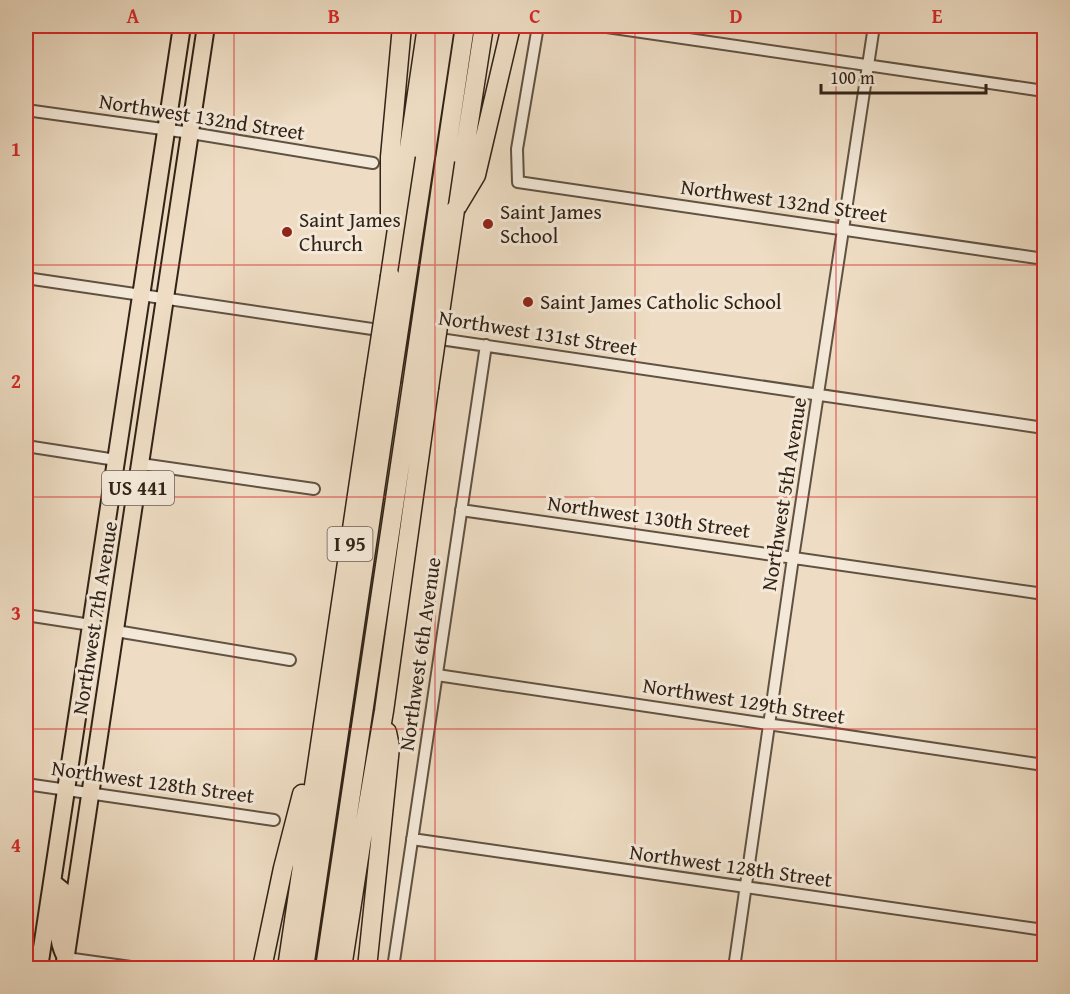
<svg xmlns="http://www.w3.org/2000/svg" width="1070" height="994" viewBox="0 0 1070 994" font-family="'Gentium Book Plus',serif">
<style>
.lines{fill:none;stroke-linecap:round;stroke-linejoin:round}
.street-casing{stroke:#605242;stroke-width:14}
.secondary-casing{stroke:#312317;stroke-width:18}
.primary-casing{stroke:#312317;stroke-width:20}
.highway-casing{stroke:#312317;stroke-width:21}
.street{stroke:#f4e9d9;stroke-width:10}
.secondary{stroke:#f4e9d9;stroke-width:15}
.primary{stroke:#eeddc4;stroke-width:16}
.highway{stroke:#eeddc4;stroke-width:18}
.highway-bridge-casing{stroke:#312317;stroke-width:21;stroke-linecap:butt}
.highway-bridge{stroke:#eeddc4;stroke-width:18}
.grid{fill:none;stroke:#d62828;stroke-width:1.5;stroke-opacity:0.55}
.poi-dot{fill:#8f2418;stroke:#f4e9d9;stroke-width:2}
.labels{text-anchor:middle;stroke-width:6;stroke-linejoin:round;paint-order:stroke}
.shield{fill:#f4e9d9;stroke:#6c5e51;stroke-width:1.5}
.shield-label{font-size:20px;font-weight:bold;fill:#312317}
.street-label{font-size:21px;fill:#312317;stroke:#f4e9d9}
.poi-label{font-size:21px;fill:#312317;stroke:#f4e9d9;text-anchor:start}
.neatline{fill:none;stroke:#d62828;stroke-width:2}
.grid-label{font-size:20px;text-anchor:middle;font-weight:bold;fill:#d62828}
</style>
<rect width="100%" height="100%" fill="#eeddc4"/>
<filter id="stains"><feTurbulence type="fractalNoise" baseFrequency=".00333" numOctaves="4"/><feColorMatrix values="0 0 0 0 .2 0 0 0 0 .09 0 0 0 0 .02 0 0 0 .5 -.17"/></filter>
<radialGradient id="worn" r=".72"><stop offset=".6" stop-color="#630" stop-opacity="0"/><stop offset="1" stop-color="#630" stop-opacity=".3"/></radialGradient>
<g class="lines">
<defs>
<path id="street" d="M538,26L517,149L518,182L1044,259
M600,26L1044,91
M26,110L191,133L373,163
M26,278L1044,428
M26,446L116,460
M141,464L314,489
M461,510L1044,594
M26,615L91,625
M116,631L290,660
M437,675L1044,765
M26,784L274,820
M412,839L1044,930
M66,958L138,968
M393,968L486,345
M734,968L793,558L874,26"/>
<path id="secondary" d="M26,952L41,955"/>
<path id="primary" d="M52,882L63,891C63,918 52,928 65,956
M39,968L182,26
M64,968L206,26"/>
<path id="highway" d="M425,158L445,26
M445,160L465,26
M457,199L484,26
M455,210L476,175L511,26
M390,214V157L402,26
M390,276L427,26
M262,968L283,868L302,794
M287,968L374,380
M304,968L391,382
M325,968L412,385
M342,968L361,845L384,711L429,388
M367,968L390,747L387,732"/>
</defs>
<!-- street casing -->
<use href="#street" class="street-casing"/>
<!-- secondary casing -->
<use href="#secondary" class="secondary-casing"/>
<!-- primary casing -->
<use href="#primary" class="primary-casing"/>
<!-- highway casing -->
<use href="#highway" class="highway-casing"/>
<!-- street -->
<use href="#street" class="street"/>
<!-- secondary -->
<use href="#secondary" class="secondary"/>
<!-- primary -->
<use href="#primary" class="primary"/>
<!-- highway -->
<use href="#highway" class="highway"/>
<defs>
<path id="highway-bridge" d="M374,380L390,276
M391,382L425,158
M412,385L445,160
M429,388L455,210"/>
</defs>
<!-- highway-bridge casing -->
<use href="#highway-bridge" class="highway-bridge-casing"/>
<!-- highway-bridge -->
<use href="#highway-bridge" class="highway-bridge"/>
</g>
<!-- grid -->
<path class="grid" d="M234,26V968M435,26V968M635,26V968M836,26V968M26,265H1044M26,497H1044M26,729H1044"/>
<!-- markers -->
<g class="poi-dot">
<circle cx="488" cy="224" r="6"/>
<circle cx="287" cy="232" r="6"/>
<circle cx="528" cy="302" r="6"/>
</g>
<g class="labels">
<!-- shield labels -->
<g class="shield">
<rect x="102" y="471" width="72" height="34" rx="4.5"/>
<rect x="327.5" y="527" width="45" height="34" rx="4.5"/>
</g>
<g class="shield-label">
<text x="138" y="495">US 441</text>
<text x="350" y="551">I 95</text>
</g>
<!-- street labels -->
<g class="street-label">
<text transform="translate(202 117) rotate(9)" y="7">Northwest 132nd Street</text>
<text transform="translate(784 201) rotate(8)" y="7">Northwest 132nd Street</text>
<text transform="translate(538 333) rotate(9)" y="7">Northwest 131st Street</text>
<text transform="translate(784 494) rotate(-81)" y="7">Northwest 5th Avenue</text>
<text transform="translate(649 517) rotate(8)" y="7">Northwest 130th Street</text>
<text transform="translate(95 618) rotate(-81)" y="7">Northwest 7th Avenue</text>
<text transform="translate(420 654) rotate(-82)" y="7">Northwest 6th Avenue</text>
<text transform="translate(744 701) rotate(9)" y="7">Northwest 129th Street</text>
<text transform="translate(153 782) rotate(8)" y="7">Northwest 128th Street</text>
<text transform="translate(731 866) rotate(8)" y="7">Northwest 128th Street</text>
</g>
<!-- poi labels -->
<g class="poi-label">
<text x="500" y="219">Saint James<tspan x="500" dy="24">School</tspan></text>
<text x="299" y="227">Saint James<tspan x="299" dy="24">Church</tspan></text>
<text x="540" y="309">Saint James Catholic School</text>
</g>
</g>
<!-- margin -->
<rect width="1070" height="994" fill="none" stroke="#eeddc4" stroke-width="66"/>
<!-- scale -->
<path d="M821 84v9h165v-9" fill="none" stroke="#312317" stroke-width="3"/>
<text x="830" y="84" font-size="18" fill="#312317" stroke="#f4e9d9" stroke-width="4.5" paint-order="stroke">100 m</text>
<rect x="33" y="33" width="1004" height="928" class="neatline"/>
<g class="grid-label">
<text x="133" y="23">A</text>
<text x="334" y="23">B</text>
<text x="535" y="23">C</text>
<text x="736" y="23">D</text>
<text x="937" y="23">E</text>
<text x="16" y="156">1</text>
<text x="16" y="388">2</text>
<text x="16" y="620">3</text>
<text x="16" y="852">4</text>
</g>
<rect width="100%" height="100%" filter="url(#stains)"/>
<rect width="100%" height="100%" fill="url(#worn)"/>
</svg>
